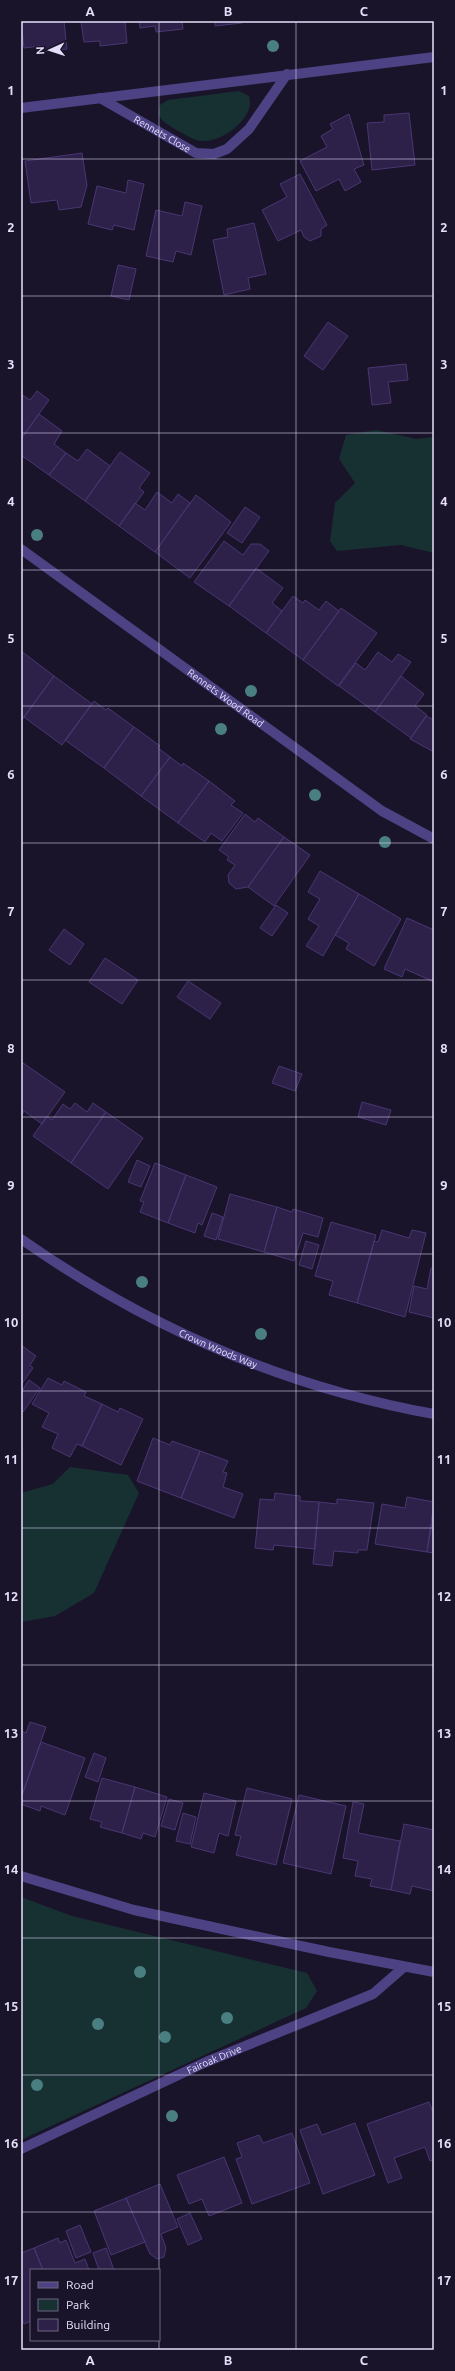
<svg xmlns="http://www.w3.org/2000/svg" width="455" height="2371" viewBox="0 0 455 2371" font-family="Ubuntu,sans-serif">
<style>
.green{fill:#173133}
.building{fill:#2e2149;stroke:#493673}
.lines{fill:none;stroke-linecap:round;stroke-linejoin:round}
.minor{stroke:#4d4384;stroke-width:10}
.tree{fill:#4a7f81}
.grid{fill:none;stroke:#e6dffc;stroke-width:1;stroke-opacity:0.55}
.labels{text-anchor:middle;stroke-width:4;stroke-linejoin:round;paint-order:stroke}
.street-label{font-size:10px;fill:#e6dffc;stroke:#1a142a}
.neatline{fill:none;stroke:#e6dffc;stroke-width:1.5}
.grid-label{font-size:13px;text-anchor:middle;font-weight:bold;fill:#e6dffc}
</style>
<rect width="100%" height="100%" fill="#1a142a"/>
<!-- green -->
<path class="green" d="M239,91L249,96C256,117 223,142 203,141C193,141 183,133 175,129C167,124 161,121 158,113L160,105L168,100Z
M376,430L416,439L434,437V553L401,545L337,551L330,541L335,503L355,483L339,459L346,435Z
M70,1467L128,1475L139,1493L94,1593L55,1616L21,1622V1493L53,1484Z
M21,1897L72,1916L307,1973L317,1991L306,2008L21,2140Z"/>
<!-- building -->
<path class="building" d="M21,21H64L67,49L40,52V46L24,48Z
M81,21H125L127,43L100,46V41L84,42Z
M139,21H182L183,29L156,32L155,26L140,28Z
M215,21H242V23L215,26Z
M409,113L415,165L372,170L367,123L384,122V115Z
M349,114L364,165L354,169L361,182L345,191L339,179L316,191L300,161L327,147L321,136L333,129L330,124Z
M82,153L87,185L81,207L59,210L57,200L31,203L25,161Z
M300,174L327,225L321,229V236L310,241L304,237L301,230L278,241L262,210L287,197L280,184Z
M128,180L144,184L134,230L114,225L112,230L88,224L97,186L126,193Z
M185,202L202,206L191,255L176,251L173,262L146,256L156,210L182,216Z
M254,223L266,274L248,278L250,289L224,295L213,240L228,237L227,229Z
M118,265L136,269L129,300L111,296Z
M328,322L348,336L323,370L304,356Z
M406,364L408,380L388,382L391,403L372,405L368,368Z
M37,391L49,400L21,439V394L30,400Z
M39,414L62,431L54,444L66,453L49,475L21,455V439Z
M87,449L110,466L85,501L49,475L66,453L78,461Z
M120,452L150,473L139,488L144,492L119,526L85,501Z
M157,492L172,503L178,494L190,503L155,552L119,526L135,503L145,510Z
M196,495L231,522L190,578L155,552Z
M245,507L260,517L242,543L227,533Z
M224,541L243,555L251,544H260L269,551L229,606L194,582Z
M256,568L283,588L272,603L282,611L266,633L229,606Z
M293,596L303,603L305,600L319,610L326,601L339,611L303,660L266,633Z
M341,608L377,633L338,686L303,660Z
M21,651L54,676L21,721Z
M378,652L392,662L398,654L411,662L375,712L339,686L356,663L365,670Z
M54,676L92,704L62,745L24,717Z
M401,676L424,694L415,706L427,715L411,738L375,712Z
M94,701L106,710L108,708L134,727L104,768L65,740Z
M426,716L434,720V752L410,739Z
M134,727L160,746L158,748L170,757L141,796L104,768Z
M170,757L182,766L183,763L209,781L178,823L141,796Z
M209,781L235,801L231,805L243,813L222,841L211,833L205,842L178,823Z
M245,814L255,822L258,818L284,837L248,887L236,889L229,883L228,875L235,865L227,860L229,857L219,850Z
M284,837L310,855L274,906L248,887Z
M320,871L359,894L323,956L306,946L319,926L308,919L320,899L308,892Z
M359,894L401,919L374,966L346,949L349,943L335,935Z
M276,905L288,913L272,936L260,928Z
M407,918L434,930V982L405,969L402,977L384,969Z
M64,929L84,944L70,965L49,950Z
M105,958L138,980L122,1004L89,982Z
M188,981L221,1003L210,1019L177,997Z
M23,1063L65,1092L42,1124L24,1111L21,1116V1066Z
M279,1066L302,1074L295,1091L272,1083Z
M362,1102L391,1110L386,1125L358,1117Z
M75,1103L87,1112L93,1103L106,1112L71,1163L33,1136L47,1116L52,1120L63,1104L70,1109Z
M106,1112L143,1138L108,1189L71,1163Z
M137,1160L150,1166L141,1187L128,1182Z
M155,1163L186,1175L168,1223L140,1212L144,1202L140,1201Z
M186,1175L217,1187L202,1225L198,1223L195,1233L168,1223Z
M230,1194L277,1207L264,1252L218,1239Z
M277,1207L292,1212L293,1209L323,1218L318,1237L303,1233L294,1261L264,1252Z
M212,1213L223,1217L216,1240L204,1236Z
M331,1222L376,1235L357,1303L329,1295L333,1281L315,1276Z
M382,1230L409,1238L412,1230L426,1233L405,1317L357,1303L374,1241L378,1242Z
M306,1241L319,1245L312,1269L299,1265Z
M431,1268L434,1269V1322V1318L409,1312L414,1286L427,1289Z
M21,1345L36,1356L30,1365L33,1368L21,1385Z
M48,1378L62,1385L64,1381L86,1392L84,1396L102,1404L82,1446L77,1444L70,1457L52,1448L58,1434L42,1427L49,1413L32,1404Z
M29,1380L40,1388L23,1412L21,1410V1392Z
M102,1404L118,1412L120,1408L143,1419L121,1465L82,1446Z
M153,1438L170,1445L172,1441L200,1451L181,1498L137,1481Z
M200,1451L228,1461L223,1472L227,1473L223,1487L243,1494L234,1518L181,1498Z
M275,1493L300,1496V1501L319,1502L315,1549L274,1545L273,1550L255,1548L260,1499L274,1500Z
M407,1497L434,1502L427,1552L375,1544L382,1504L405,1508Z
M337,1499L374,1503L367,1550H358V1553L334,1551L332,1566L313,1564L319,1502L337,1504Z
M434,1511V1553L427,1552Z
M30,1722L46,1727L21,1798V1731L26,1733Z
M41,1742L85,1758L65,1815L41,1806L40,1811L21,1804V1798Z
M94,1753L106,1758L98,1782L85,1777Z
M102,1778L135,1787L122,1833L100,1827L102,1822L90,1819Z
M135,1787L167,1797L155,1837L143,1833L141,1839L122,1833Z
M247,1788L292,1799L276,1865L236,1855L241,1836L235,1835Z
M204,1793L236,1801L228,1836L219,1833L214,1853L191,1847Z
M299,1795L346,1806L331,1874L283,1863Z
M169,1799L183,1803L175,1830L161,1826Z
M353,1802L364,1804L358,1833L400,1841L391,1890L370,1886L372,1879L355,1876L358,1861L343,1858Z
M183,1813L196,1817L190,1844L176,1841Z
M404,1824L434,1830V1891L412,1886L410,1894L391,1890Z
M429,2102L434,2115V2159L430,2161L425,2147L394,2158L402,2178L388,2183L367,2124Z
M355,2123L375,2175L323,2194L300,2130L317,2124L322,2135Z
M292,2133L310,2183L252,2204L236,2159L242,2157L237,2143L259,2135L263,2143Z
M224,2157L242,2203L209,2216L202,2199L189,2204L177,2175Z
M160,2184L178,2227L161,2234L166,2248L164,2257L157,2259L150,2254L126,2198Z
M126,2198L145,2242L111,2255L94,2211Z
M190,2213L202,2239L188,2245L177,2219Z
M80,2225L91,2252L76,2258L66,2231Z
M58,2238L60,2243L66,2240L75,2263L85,2259L89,2270H43L34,2248Z
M34,2248L43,2270H31V2321L24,2324L21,2317V2253Z
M106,2248L114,2270H99L93,2253Z"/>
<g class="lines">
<!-- minor -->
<g class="minor">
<path id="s1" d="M100,98L196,153L214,154L227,149L249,129L287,74"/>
<path d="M21,108L434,57"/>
<path id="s2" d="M21,549L382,811L434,839"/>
<path id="s3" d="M21,1239C145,1326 285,1387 434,1414"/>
<path d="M21,1876L134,1910L329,1952L434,1972"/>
<path id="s4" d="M21,2149L206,2062L373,1994L404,1967"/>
</g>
</g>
<!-- trees -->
<g class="tree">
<circle cx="273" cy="46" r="6"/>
<circle cx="37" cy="535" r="6"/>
<circle cx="251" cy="691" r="6"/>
<circle cx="221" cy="729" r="6"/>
<circle cx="315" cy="795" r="6"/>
<circle cx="385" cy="842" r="6"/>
<circle cx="142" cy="1282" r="6"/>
<circle cx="261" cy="1334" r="6"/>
<circle cx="140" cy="1972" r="6"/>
<circle cx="227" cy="2018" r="6"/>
<circle cx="98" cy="2024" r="6"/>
<circle cx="165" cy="2037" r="6"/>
<circle cx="37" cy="2085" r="6"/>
<circle cx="172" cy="2116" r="6"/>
</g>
<!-- grid -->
<path class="grid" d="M159,21V2270M296,21V2350M21,159H434M21,296H434M21,433H434M21,570H434M21,706H434M21,843H434M21,980H434M21,1117H434M21,1254H434M21,1391H434M21,1528H434M21,1665H434M21,1801H434M21,1938H434M21,2075H434M21,2212H434M159,2270V2340M159,2340V2350"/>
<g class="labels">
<!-- street labels -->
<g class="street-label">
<text dy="4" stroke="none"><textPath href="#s1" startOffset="72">Rennets Close</textPath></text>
<text dy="4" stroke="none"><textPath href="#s2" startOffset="253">Rennets Wood Road</textPath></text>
<text dy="4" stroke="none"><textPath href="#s3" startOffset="226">Crown Woods Way</textPath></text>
<text dy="4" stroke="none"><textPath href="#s4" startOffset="213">Fairoak Drive</textPath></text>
</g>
</g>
<!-- border -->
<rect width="455" height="2371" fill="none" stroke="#1a142a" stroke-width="44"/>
<!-- legend -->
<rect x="30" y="2269" width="130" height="72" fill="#1a142a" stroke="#6c657e"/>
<rect x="38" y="2282" width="20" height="6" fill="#4d4384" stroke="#6c657e"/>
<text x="66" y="2289" font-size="12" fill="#e6dffc">Road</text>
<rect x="38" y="2299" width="20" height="12" fill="#173133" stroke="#6c657e"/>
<text x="66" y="2309" font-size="12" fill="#e6dffc">Park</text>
<rect x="38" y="2319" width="20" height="12" fill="#2e2149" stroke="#6c657e"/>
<text x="66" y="2329" font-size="12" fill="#e6dffc">Building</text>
<!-- north arrow -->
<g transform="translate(50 50) rotate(267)" stroke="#1a142a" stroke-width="3" paint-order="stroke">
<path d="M0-3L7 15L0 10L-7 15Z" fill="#e6dffc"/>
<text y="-6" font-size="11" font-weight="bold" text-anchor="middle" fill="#e6dffc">N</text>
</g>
<rect x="22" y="22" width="411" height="2327" class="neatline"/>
<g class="grid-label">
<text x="90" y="16">A</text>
<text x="228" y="16">B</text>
<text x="364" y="16">C</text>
<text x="11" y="95">1</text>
<text x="444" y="95">1</text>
<text x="11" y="232">2</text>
<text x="444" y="232">2</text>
<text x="11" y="369">3</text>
<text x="444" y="369">3</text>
<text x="11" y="506">4</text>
<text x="444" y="506">4</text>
<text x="11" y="643">5</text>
<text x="444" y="643">5</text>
<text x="11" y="779">6</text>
<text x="444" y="779">6</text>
<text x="11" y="916">7</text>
<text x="444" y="916">7</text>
<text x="11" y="1053">8</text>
<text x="444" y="1053">8</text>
<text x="11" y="1190">9</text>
<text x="444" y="1190">9</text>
<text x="11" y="1327">10</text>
<text x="444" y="1327">10</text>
<text x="11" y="1464">11</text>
<text x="444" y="1464">11</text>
<text x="11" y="1601">12</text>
<text x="444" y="1601">12</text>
<text x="11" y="1738">13</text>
<text x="444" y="1738">13</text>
<text x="11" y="1874">14</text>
<text x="444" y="1874">14</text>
<text x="11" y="2011">15</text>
<text x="444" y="2011">15</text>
<text x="11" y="2148">16</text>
<text x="444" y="2148">16</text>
<text x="11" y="2285">17</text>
<text x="444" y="2285">17</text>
<text x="90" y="2365">A</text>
<text x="228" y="2365">B</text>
<text x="364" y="2365">C</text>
</g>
</svg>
